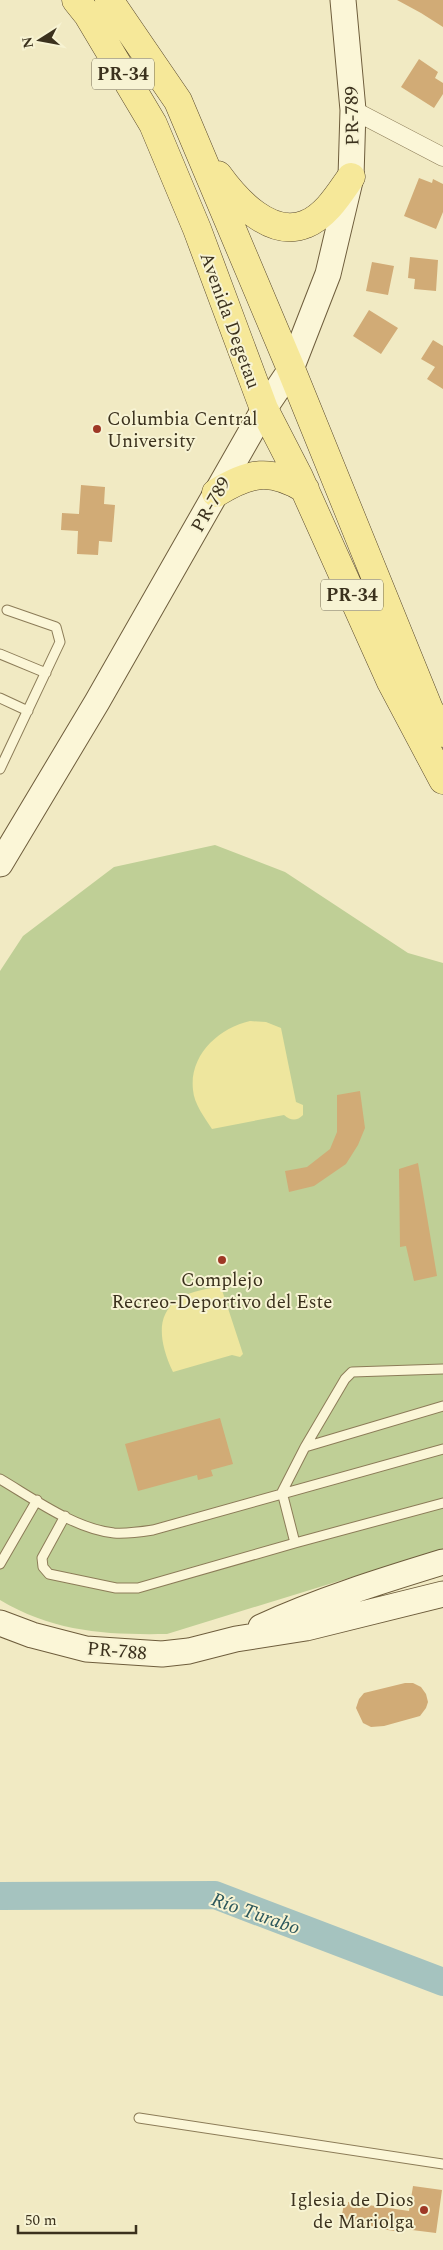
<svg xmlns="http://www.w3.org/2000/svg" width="443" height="2250" viewBox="0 0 443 2250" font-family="Spectral,serif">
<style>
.green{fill:#bfcf96}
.sand{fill:#eee69e}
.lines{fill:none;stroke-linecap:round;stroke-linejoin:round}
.river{stroke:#a5c3bf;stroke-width:28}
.building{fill:#d1ab76}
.lane-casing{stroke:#8c7c58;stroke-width:11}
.street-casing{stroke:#8c7c58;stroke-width:19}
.secondary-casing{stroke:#6e5d3c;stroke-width:27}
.primary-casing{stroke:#59492d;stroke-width:29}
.lane{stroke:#fbf6d7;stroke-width:9}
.street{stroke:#fbf6d7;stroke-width:18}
.secondary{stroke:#fbf6d7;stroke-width:25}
.primary{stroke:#f6e899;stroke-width:28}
.poi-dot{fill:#9e3825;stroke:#f7f3d3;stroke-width:2}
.labels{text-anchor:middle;stroke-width:4;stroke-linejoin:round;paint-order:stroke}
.shield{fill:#f7f3d3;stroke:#736b54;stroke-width:1}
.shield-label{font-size:18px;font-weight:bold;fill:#3b311d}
.street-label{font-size:19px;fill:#3b311d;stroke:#f7f3d3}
.poi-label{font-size:19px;fill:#3b311d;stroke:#f7f3d3;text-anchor:start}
.water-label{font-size:20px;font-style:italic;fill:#2c575b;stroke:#f7f3d3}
</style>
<rect width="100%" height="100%" fill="#f1eac3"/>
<!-- green -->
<path class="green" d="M215,845L285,872L408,953L443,963V1549L167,1634C106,1635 54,1632 0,1600V971L23,936L114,867Z"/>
<!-- sand -->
<path class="sand" d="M250,1021L266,1022L281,1028L296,1102L303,1105V1115C297,1121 291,1121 284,1115L212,1129C205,1118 194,1104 193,1090C189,1055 219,1028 250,1021Z
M221,1287L243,1354L240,1357L232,1355L173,1372C149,1321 163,1292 221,1287Z"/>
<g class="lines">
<!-- river -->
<path class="river" d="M0,1896L215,1895L443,1982"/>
</g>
<!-- building -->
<path class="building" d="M397,0H443V27L421,13Z
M419,59L438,72L435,78L443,83V94L434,108L401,87Z
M419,178L432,183L433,179L443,184V212L436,229L404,216Z
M410,257L438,260L436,291L414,289L415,279L408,278Z
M372,262L394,266L388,295L366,291Z
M369,310L398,328L381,354L353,336Z
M433,340L443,346V389L427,379L435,367L421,359Z
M81,485L105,487L104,504L115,505L112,542L99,541L98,555L77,554L78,531L61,530L62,513L79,514Z
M360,1091L365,1128L358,1145L346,1164L314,1186L289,1192L285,1171L307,1167L330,1149L337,1132V1095Z
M418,1163L437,1276L414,1281L406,1246L400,1247L399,1169Z
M220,1418L233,1464L211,1470L213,1476L198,1480L197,1475L138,1491L125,1444Z
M405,1683H413L421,1687L426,1694L428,1702L426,1708L420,1716L384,1726L371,1727L363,1723L356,1708L359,1699L364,1693Z
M413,2186L442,2190L436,2233L396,2228L395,2231L345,2224L346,2221L341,2220L344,2204L348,2205V2202L409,2211Z"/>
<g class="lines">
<defs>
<path id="lane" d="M0,654L46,673
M0,698L28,711
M0,769L60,642L56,627L7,610
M443,1369L352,1372L345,1379L305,1447L282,1492L295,1543L443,1503
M305,1447L443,1406
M0,1479C34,1499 75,1529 114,1533C127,1534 140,1532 153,1530L443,1449
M65,1516L42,1558L43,1567L49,1574L116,1588H138L295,1543
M0,1564L37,1500
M139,2118L443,2164"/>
<path id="street" d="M353,110L443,157"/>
<path id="secondary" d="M0,864L97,702L264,409L291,369L328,274L351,177L353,110L343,0
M0,1623L32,1635L86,1649L162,1654L189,1651L236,1639L306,1628L443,1594
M261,1627C320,1600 381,1581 443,1562"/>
<path id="primary" d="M76,0L88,15L153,124L197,229L264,409L299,477L391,682L443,780
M109,0L178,101L291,369L429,709L443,733
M218,175C236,200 271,239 306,224C326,216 339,194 351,177
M216,493C250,472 270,468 305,489"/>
</defs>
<!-- lane casing -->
<use href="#lane" class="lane-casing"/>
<!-- street casing -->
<use href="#street" class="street-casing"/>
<!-- secondary casing -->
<use href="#secondary" class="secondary-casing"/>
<!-- primary casing -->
<use href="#primary" class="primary-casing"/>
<!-- lane -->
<use href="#lane" class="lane"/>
<!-- street -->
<use href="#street" class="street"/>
<!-- secondary -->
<use href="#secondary" class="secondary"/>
<!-- primary -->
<use href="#primary" class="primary"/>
</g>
<!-- markers -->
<g class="poi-dot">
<circle cx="97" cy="429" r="5"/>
<circle cx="222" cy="1260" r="5"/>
<circle cx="424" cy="2210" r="5"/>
</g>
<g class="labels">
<!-- shield labels -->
<g class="shield">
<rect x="92" y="58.5" width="62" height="31" rx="4"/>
<rect x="321" y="579.5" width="62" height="31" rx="4"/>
</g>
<g class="shield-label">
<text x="123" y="80">PR-34</text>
<text x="352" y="601">PR-34</text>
</g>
<!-- street labels -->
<g class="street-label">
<text transform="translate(351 116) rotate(-91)" y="7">PR-789</text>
<text transform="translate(231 320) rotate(70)" y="7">Avenida Degetau</text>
<text transform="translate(210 504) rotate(-60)" y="7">PR-789</text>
<text transform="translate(117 1650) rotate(5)" y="7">PR-788</text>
</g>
<!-- poi labels -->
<g class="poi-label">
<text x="107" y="425">Columbia Central<tspan x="107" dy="22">University</tspan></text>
<text x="222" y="1286" text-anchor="middle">Complejo<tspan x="222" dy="22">Recreo-Deportivo del Este</tspan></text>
<text x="414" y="2206" text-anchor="end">Iglesia de Dios<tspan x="414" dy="22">de Mariolga</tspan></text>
</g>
<!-- water labels -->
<g class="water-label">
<text transform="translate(256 1913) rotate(19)" y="7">Río Turabo</text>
</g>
</g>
<!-- north arrow -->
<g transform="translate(40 40) rotate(259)" stroke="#f7f3d3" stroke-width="4" paint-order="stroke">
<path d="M0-4L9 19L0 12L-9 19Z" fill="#3b311d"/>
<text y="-8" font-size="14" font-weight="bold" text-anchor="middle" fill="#3b311d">N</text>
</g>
<!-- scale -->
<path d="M18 2225v8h118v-8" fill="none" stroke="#3b311d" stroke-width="2.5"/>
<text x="25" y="2225" font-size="15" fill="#3b311d" stroke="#f7f3d3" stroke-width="4" paint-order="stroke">50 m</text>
</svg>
